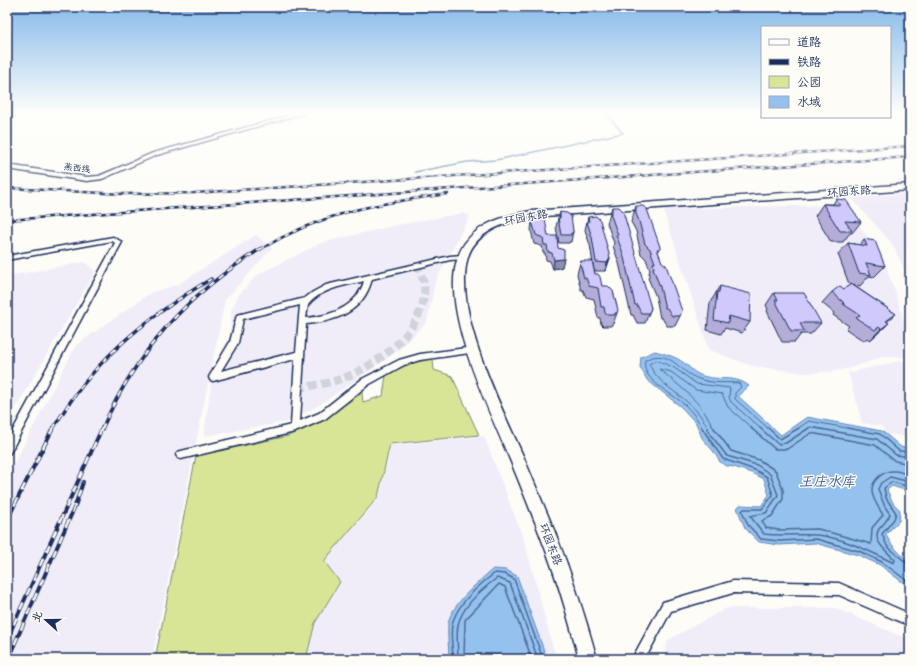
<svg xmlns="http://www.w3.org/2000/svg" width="917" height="666" viewBox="0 0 917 666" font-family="'Architects Daughter','LXGW WenKai TC',sans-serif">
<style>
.built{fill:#f0edf8}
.green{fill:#d8e496;stroke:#7a8a7a}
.water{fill:#94c1ee;stroke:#6487b4}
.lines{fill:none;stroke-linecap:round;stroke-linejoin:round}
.shore-far1{stroke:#4b6998;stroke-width:1}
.shore{stroke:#4b6998;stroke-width:1.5}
.stream{stroke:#6487b4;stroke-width:1.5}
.street-tunnel{stroke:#d0d3d8;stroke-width:8;stroke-dasharray:8 4;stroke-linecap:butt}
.street-casing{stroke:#1b2f5e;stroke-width:3}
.secondary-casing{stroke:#1b2f5e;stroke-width:3}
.street{fill:#fdfcf7;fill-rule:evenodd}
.secondary{fill:#fdfcf7;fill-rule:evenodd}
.rail-far2-casing{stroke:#1b2f5e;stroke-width:2.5}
.rail-far1-casing{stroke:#1b2f5e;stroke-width:3.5}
.rail-casing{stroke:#1b2f5e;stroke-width:4}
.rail-far2{stroke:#fdfcf7;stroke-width:1.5;stroke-dasharray:4.5;stroke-linecap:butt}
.rail-far1{stroke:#fdfcf7;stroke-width:2;stroke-dasharray:6;stroke-linecap:butt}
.rail{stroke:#fdfcf7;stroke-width:2.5;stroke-dasharray:8;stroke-linecap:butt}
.wall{fill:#b3add8;stroke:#1b2f5e}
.shaded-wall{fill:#928db0;stroke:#1b2f5e}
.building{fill:#d0c9fb;stroke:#1b2f5e}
.labels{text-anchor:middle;stroke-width:3;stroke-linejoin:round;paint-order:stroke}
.far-street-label{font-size:9px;fill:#1b2f5e;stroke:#fdfcf7}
.street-label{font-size:11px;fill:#1b2f5e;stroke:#fdfcf7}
.near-water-label{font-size:14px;font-style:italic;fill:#3f5b89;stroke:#fdfcf7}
</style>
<rect width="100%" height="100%" fill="#fdfcf7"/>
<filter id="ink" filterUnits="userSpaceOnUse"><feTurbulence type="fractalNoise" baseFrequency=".025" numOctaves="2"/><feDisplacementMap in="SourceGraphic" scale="8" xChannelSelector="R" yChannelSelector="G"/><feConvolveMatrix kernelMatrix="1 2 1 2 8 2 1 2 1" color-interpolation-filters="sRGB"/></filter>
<g filter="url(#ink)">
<!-- built -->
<path class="built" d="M910,193V281L891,242L851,198Z
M838,205L845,208L880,253L894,288L910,342V357H882L851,368L830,372L805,373L752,366L709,350L663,209Z
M463,213L470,216L435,282L427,322L399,350L321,404L287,422L204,436L213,368L230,336L231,311L238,296L257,275L321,243L392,226Z
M256,235L272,248L225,300L152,659H7V477L76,345L152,292L177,285Z
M85,262L95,272L7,423V276Z
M899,361L910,363V437L887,434L882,426L862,423L848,372L855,373L857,371Z
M484,436L525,543L556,659H307L315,623L341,582L324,561L379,498L391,445Z
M727,608H835L910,640V659H663L668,640Z"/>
<!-- green -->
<path class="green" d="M433,359L434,370L452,376L479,435L390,444L378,497L324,561L340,582L315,623L306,659H155L196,456L288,436L324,418L362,393L363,402L383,396L386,375L410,363Z"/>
<!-- water -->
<path class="water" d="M655,351C665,354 675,356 684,363C689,366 693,372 698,374C717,383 732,373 749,386L738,396L781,435L807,417L882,431L901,447L910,449V492L892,486L887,490L893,503L900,510L899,521L886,534C890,546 902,554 910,564V588L880,565L858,555L815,543L779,545L759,542L745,528L737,508L740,505L761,506L769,495L764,479L754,474L734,467L727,466L720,462L714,452L702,438L696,423L681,407L647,380L640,367L641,357Z
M493,569L506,570L517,576L547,659H449C449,648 447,636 448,624C450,606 479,581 493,569Z"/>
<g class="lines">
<!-- shore-far1 -->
<path class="shore-far1" d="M703,429C698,420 692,411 684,404C671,392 641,381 645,360C670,347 678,372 699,379C712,384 726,382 739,383L741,387L735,393V399L769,429
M708,429C695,397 661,391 649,364L656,360L673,367L697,384L730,388L729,397L731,402L761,429
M714,429C702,402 682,388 659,369L671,372L696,390L722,394L728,407L753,429
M797,429L809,421L852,429
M807,429L810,427L821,429"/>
<!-- shore -->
<path class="shore" d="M702,428L723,459L755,470L767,477L773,495L762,509H744L742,511L748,525L761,539L779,541L816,539L859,551L882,562L910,583
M708,428L710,434L727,456L757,465L770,474L778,495L766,513L750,516L764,534C782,536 799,534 816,535C842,537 871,552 894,563L895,560C888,552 871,541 879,529C883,524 888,520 890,514L885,507L878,489L881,483L890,477L910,482
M714,428L731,451L759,460L776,471L783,490V499L772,516L762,521L766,528L779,530L818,529L871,544L872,528L883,515C879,508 873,500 872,492C871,480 884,470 895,471C900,471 905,474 910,476
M751,428L775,449H787L811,433L875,445L895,461L910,464
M760,428L778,444L786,443L809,428
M768,428L780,439L799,428
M815,428L877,439L896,455L910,457
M847,428L880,434L899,451L910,452
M910,487L892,482L884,488L886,498L896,513L894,519L882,534L887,546L910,566
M453,659C453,648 450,636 452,625C456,605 479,585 495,573L505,574L514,579L543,659
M458,659C458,648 456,636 458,625C462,606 482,589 497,578L510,583L538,659
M464,659L465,620L499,584L505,587L532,659"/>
<!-- stream -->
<path class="stream" d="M415,172L467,162L496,160L623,133L605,113"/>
<!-- street-tunnel -->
<path class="street-tunnel" d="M298,388C313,385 329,384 343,378C379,365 429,327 424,284C423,278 420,272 418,266"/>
<defs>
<path id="street" d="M298,113H305L157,155L102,179L87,181L7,169V165L87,177L99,176L153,153Z
M113,237L122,242L10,453L7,454V441L115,243L112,241L7,260V256Z
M462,255L466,257L464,259L450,260L372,279C364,311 336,322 306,324L300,421L319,413L362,379L399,360L420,354L474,347L477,348L478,350L477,352L420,360L404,365L368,385L325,419L295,432L181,459L178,458L176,455L178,452L181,451L291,425L295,359L213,381L210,380L209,377L230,342L237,315L305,298L313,292L326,285L450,256ZM364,281C357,307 331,316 306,318L308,305C321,288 345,286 364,281ZM300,305L296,352L221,371L238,343L243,319Z
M733,581L839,583L910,614V626L839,595L733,593L671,611L645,659H632L663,602Z"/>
<path id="secondary" d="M910,184V190L531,217C507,222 476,231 468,257C452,311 502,408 524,458C534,482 544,506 554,530C571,572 585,615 597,659H579C569,620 558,581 543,543C533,516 522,489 511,462C490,412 439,309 458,257C468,226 502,216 531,211Z"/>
</defs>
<!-- street casing -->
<use href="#street" class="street-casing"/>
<!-- secondary casing -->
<use href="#secondary" class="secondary-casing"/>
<!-- street -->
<use href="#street" class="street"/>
<!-- secondary -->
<use href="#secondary" class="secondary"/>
<defs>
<path id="rail-far2" d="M7,188L123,194L194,193L910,146
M7,220L910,157
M261,249C323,212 378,203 448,194"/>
<path id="rail-far1" d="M53,429C92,361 144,319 211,279
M102,429C137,350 188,293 262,248"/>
<path id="rail" d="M7,520L53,428
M7,639L102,428
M8,659L75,506L83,482"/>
</defs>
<!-- rail-far2 casing -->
<use href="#rail-far2" class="rail-far2-casing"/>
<!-- rail-far1 casing -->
<use href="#rail-far1" class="rail-far1-casing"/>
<!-- rail casing -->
<use href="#rail" class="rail-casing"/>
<!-- rail-far2 -->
<use href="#rail-far2" class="rail-far2"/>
<!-- rail-far1 -->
<use href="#rail-far1" class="rail-far1"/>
<!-- rail -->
<use href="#rail" class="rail"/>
</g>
<!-- wall -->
<path class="wall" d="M836,199L861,222L852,233H850L843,242H831L815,216L823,204H833Z
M636,206L660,249L658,252L680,316L675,326H667L662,318H660L656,297L648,278L649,276V273L650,270L646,259L641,254L636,231L631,222Z
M612,207L651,308L645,323H637L633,315H631L619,263L613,246L614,243L607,223Z
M560,212L573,231L571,242H569V243H559L556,227L558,218H559Z
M533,216L548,236L562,267L553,269L550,261L546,260L545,253H543L542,246L534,244L531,230Z
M588,217L610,258L607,267L605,271H594L595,274L602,286L617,313L613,324H612L611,326H603L601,324L600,318H598L594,299L586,297L583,290H581L577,274L580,263H581V261L594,270L590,245L585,230Z
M864,239L885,266L874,277L869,276L860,286L853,285L896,314L887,322L889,323L877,334L870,340L867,338L864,341L846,329L849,326L833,315L834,313L822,303L832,292L844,289L850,285L849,284L838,254L848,243L860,245Z
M720,286L750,322L742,333L725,328L721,334L707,330L710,303Z
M774,293L821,323L811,334H801L795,342H782L767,311L768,309L766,305Z"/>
<!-- shaded-wall -->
<path class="shaded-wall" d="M610,258L607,267L605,271L607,263Z
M564,259L562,267L553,269L554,260Z
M889,323L877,334L870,340L881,329Z"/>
<!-- building -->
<path class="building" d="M836,199L846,200L861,222L845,221L852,231H840L823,204L840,205Z
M636,206H643L647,209L660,247V249H657L662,262L666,265L682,311L680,316H672L667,308H665L660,287L653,268H654L653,263H655L650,249L645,244L639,221L635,211H636Z
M612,207H619L623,211L651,308L649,313H641L637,305H635L623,253L616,235H618L610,213H612Z
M560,212L567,213L571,216L573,231V233H571V235H561L558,218H560Z
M541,215L545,219L548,236H557L558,248L564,250V259L554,260L552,253L548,252L547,245H544L543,238L536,235L532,221H534L533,216Z
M596,216L600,220L610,258L607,263L596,262L592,237L587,222H589L588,217Z
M864,239L875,241L885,266L866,263L871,275L859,273L848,243L867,246Z
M581,261H592L595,274H598L600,277L602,286H608L613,291L618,310L617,313H615V315H607L605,313L604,307H601L598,288L589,286L586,278H584L580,263H581Z
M851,284L896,314L886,321L889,323L881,329L879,327L875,330L856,318L860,315L843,304L844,303L832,292L840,286L844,289Z
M720,286L751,294L750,322L729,316L728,323L714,320L717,292H719Z
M774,293H804L821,323H800L804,331H791L775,300H778Z"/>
</g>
<!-- sky -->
<linearGradient id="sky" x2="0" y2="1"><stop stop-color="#86b9ea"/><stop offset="0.55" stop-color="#fefefb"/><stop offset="1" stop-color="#fefefb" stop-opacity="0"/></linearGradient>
<rect width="917" height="206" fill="url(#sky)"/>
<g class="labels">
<!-- far-street labels -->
<g class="far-street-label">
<text transform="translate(77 168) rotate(7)" y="3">燕西线</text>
</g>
<!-- street labels -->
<g class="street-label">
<text transform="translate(849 191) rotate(-4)" y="4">环园东路</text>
<text transform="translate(526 217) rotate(-10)" y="4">环园东路</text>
<text transform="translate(551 544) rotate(69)" y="4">环园东路</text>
</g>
<!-- near-water labels -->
<g class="near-water-label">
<text x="827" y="486">王庄水库</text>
</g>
</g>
<!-- margin -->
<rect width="917" height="666" fill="none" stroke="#fdfcf7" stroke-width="24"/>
<rect x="12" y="12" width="893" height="642" fill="none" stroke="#1b2f5e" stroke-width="1.5" filter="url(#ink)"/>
<!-- legend -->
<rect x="761" y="26" width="130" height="92" fill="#fdfcf7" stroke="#a3aaba"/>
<rect x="769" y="39" width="20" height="6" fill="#fdfcf7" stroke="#a3aaba"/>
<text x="797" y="46" font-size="12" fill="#1b2f5e">道路</text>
<rect x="769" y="59" width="20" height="6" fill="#1b2f5e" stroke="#a3aaba"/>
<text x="797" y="66" font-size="12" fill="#1b2f5e">铁路</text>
<rect x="769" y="76" width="20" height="12" fill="#d8e496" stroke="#a3aaba"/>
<text x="797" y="86" font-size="12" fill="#1b2f5e">公园</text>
<rect x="769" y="96" width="20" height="12" fill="#94c1ee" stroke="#a3aaba"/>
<text x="797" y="106" font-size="12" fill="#1b2f5e">水域</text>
<!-- north arrow -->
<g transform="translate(46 620) rotate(291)" stroke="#fdfcf7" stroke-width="3" paint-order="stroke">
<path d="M0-3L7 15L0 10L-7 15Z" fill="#1b2f5e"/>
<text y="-6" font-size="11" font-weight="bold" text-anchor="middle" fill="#1b2f5e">北</text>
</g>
</svg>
